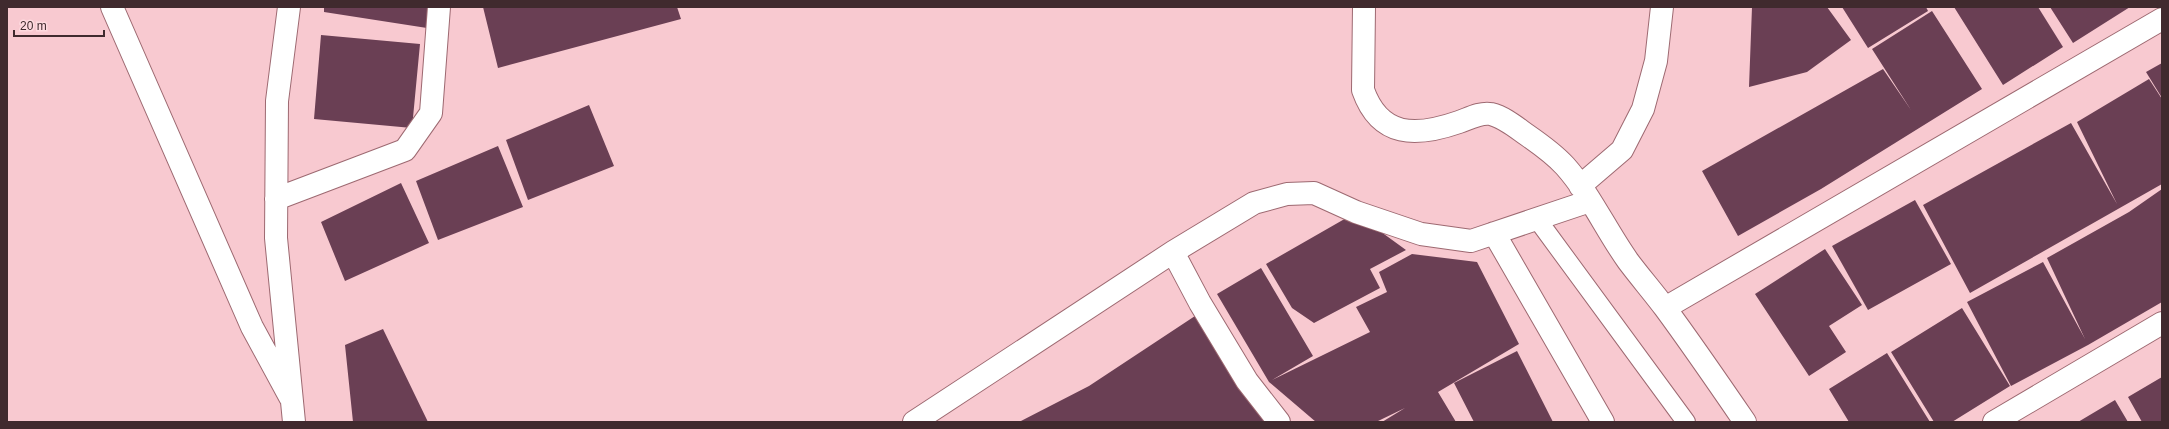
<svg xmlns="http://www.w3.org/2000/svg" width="2169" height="429" viewBox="0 0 2169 429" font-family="Helvetica,sans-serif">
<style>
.building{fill:#6a3f54}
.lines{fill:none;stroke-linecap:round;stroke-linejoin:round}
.service-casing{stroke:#9d6971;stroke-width:20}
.minor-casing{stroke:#9d6971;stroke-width:24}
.service{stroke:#fff;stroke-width:18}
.minor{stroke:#fff;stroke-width:22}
</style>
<rect width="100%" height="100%" fill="#f8c9d0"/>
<!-- building -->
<path class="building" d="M324,7H430L427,28L324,12Z
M483,7H677L681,19L498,68Z
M1752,7H1827L1851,40L1807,72L1749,87Z
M1842,7H1926L1928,11L1868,48Z
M1954,7H2038L2063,47L2003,85Z
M2050,7H2130L2073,43Z
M1932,11L1982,89L1821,189L1738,236L1702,171L1883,69L1911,110L1872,49Z
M321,35L420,44L412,128L314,119Z
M2162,63V98L2146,72Z
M2149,79L2162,99V184L1970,293L1923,205L2071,123L2117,204L2077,122Z
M589,105L614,166L528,200L506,140Z
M498,146L523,207L438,240L416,181Z
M401,183L429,243L345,281L321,222Z
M2162,189V302L2088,345L2011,386L1967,302L2043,262L2085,339L2047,258L2129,212Z
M1915,200L1951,264L1868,310L1832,246Z
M1355,213L1406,250L1370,269L1380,288L1314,323L1292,308L1266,264Z
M1825,249L1862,305L1829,326L1846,352L1809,376L1755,294Z
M1412,254L1477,262L1519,344L1438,392L1456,422H1382L1405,408L1376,422H1316L1269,382L1217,294L1261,268L1313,356L1272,380L1370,332L1356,307L1387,292L1379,272Z
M1962,308L2010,386L1952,422H1934L1891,352Z
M1195,316L1268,422H1019L1089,386Z
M383,329L428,422H353L345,345Z
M1517,351L1553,422H1474L1454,383Z
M1887,353L1930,422H1849L1829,389Z
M2162,377V422H2142L2128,397Z
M2115,400L2128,422H2078Z"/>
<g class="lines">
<defs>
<path id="service" d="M1537,219L1686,422"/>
<path id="minor" d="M112,7L252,327L290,397
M289,7L277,101L276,238L294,422
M1364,7L1363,90C1380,138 1416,137 1459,122C1468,119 1480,112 1491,114C1504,117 1517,128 1527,135C1540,144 1554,154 1565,166C1590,194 1606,230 1628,261C1640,277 1653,292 1665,308C1693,346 1719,384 1745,422
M1580,186L1622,150L1643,109L1656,61L1662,7
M276,199L405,150L431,113L439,7
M1494,233L1603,422
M1173,252L1200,303L1247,381L1279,422
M1665,308L2162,19
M914,422L1173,252L1254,203L1287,194L1314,193L1356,212L1421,234L1471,241L1590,201
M1994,422L2162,323"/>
</defs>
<!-- service casing -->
<use href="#service" class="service-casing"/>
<!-- minor casing -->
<use href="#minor" class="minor-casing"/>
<!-- service -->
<use href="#service" class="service"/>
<!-- minor -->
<use href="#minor" class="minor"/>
</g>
<!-- border -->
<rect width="2169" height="429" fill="none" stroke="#402a2e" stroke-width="16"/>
<!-- scale -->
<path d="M14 30v6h90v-6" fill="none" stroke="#402a2e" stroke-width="2"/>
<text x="20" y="30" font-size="12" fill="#402a2e" stroke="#fedadf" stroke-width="3" paint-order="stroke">20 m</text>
</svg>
